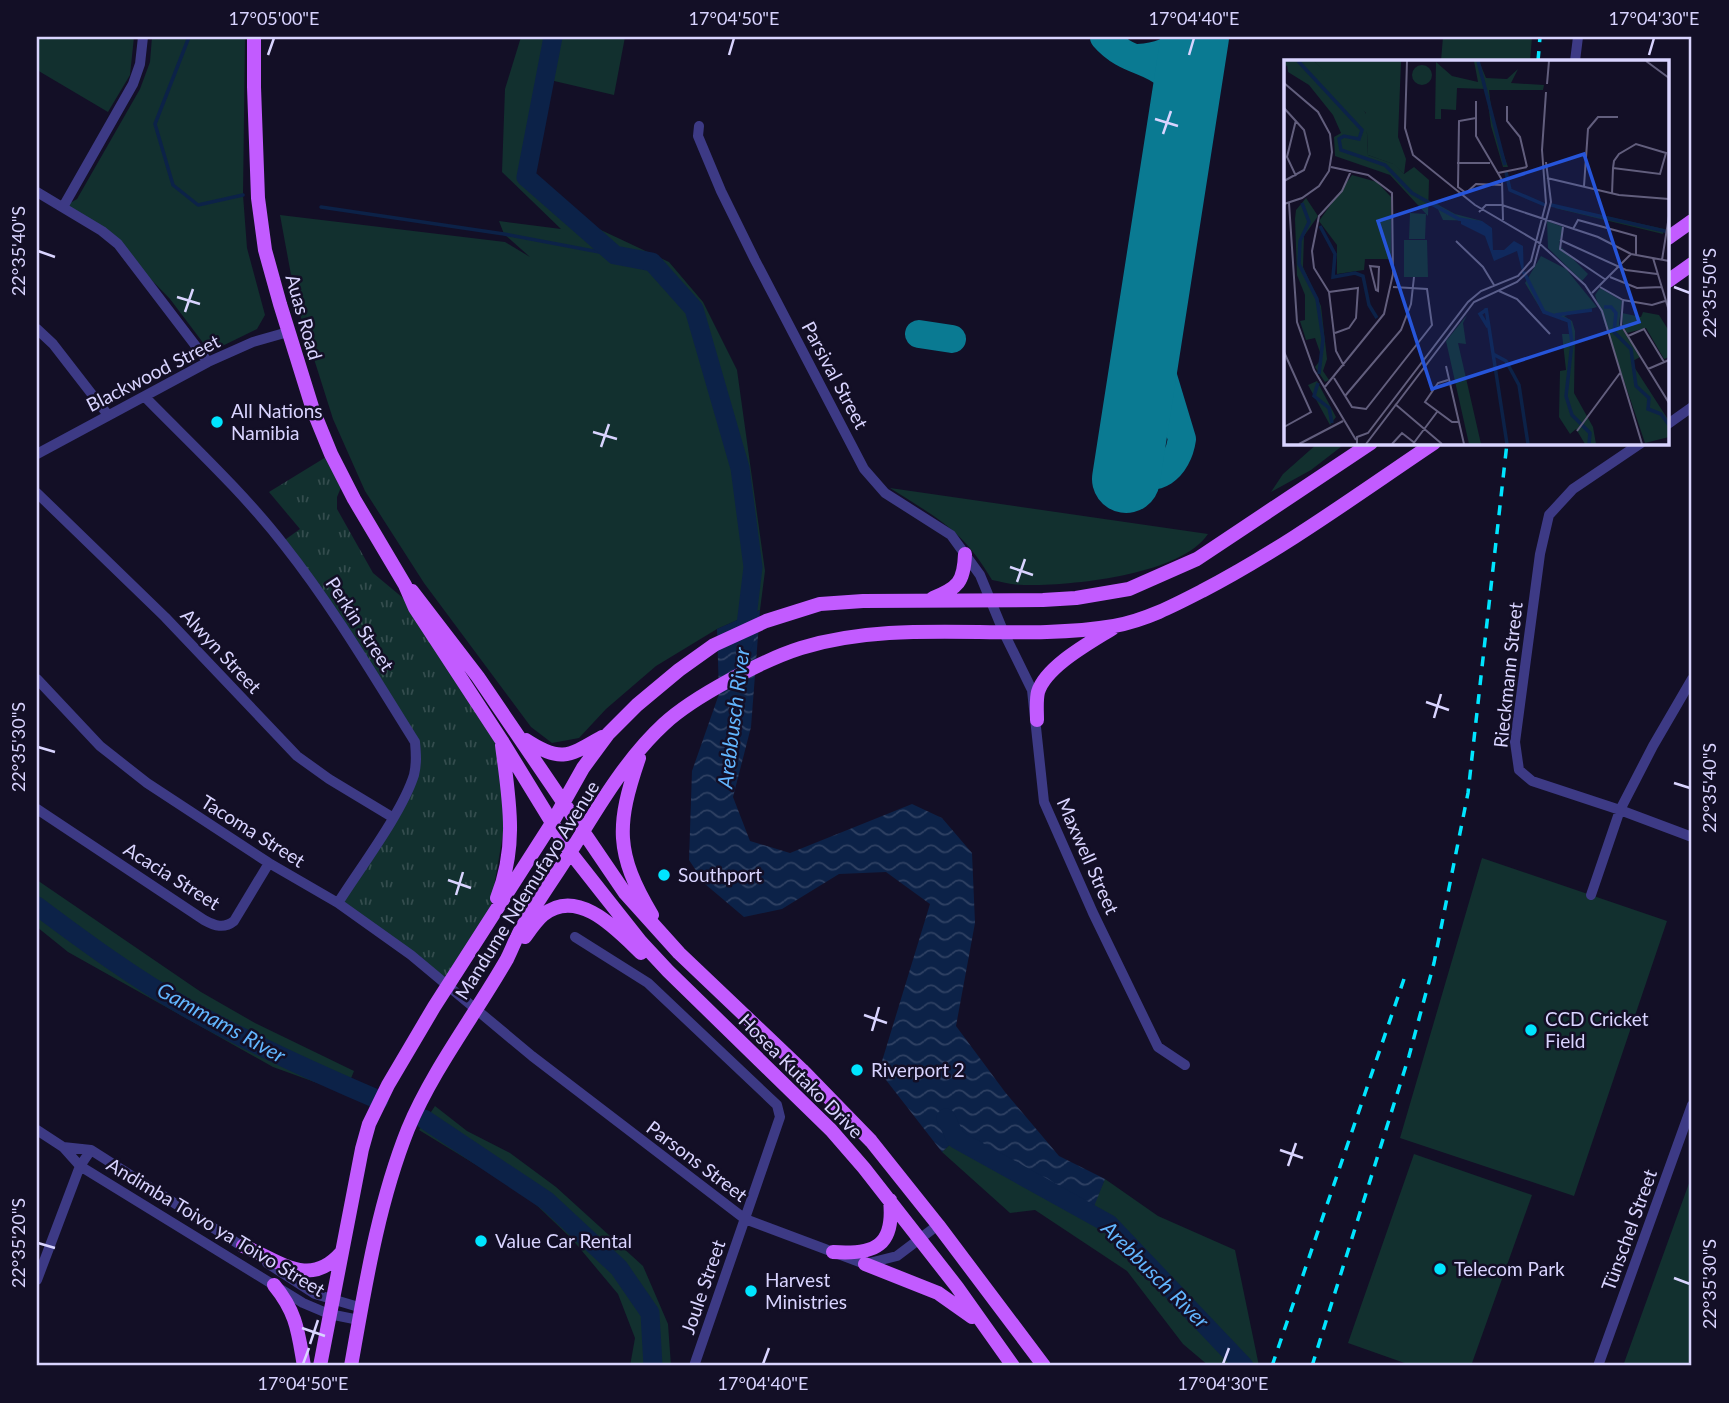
<svg xmlns="http://www.w3.org/2000/svg" width="1729" height="1403" viewBox="0 0 1729 1403" font-family="Lato,sans-serif">
<style>
.grass{fill:#12302f}
.park{fill:url(#park-tufts)}
.water{fill:url(#water-waves)}
.lines{fill:none;stroke-linecap:round;stroke-linejoin:round}
.stream{stroke:#0c2248;stroke-width:3.5}
.river{stroke:#0c2248;stroke-width:19}
.taxiway{stroke:#0a7a92;stroke-width:28}
.runway{stroke:#0a7a92;stroke-width:68}
.minor{stroke:#3d3a85;stroke-width:10}
.major{stroke:#c25bff;stroke-width:14}
.rail{stroke:#00e5ff;stroke-width:3.5;stroke-dasharray:10 9;stroke-linecap:butt}
.ticks{fill:none;stroke:#d9d4ff;stroke-width:2.5}
.poi-dot{fill:#00e5ff;stroke:#130f26;stroke-width:2.5}
.labels{text-anchor:middle;stroke-width:5;stroke-linejoin:round;paint-order:stroke}
.street-label{font-size:19px;fill:#d9d4ff;stroke:#130f26}
.poi-label{font-size:19px;fill:#d9d4ff;stroke:#130f26;text-anchor:start}
.water-label{font-size:21px;font-style:italic;fill:#62b6ff;stroke:#130f26}
.inset-river{fill:none;stroke:#0c2248;stroke-width:3.5}
.inset-road{fill:none;stroke:#625e7d;stroke-width:2}
.view{fill:#2655da;fill-opacity:0.15;stroke:#2655da;stroke-width:3.5}
.inset-edge{fill:none;stroke:#d9d4ff;stroke-width:3.5}
.neatline{fill:none;stroke:#d9d4ff;stroke-width:2.5}
.ticks-label{font-size:18px;text-anchor:middle;fill:#d9d4ff}
</style>
<defs>
<pattern id="park-tufts" width="24" height="20" patternUnits="userSpaceOnUse" patternTransform="scale(1.75)"><rect width="24" height="20" fill="#12302f"/><path d="M3 7l-1-3M5 7V3M7 7l1-3M15 17l-1-3M17 17v-4M19 17l1-3" fill="none" stroke="#344d4e"/></pattern>
<pattern id="water-waves" width="16" height="10" patternUnits="userSpaceOnUse" patternTransform="scale(1.75)"><rect width="16" height="10" fill="#0c2248"/><path d="M0 5q4-4 8 0t8 0" fill="none" stroke="#2f4163"/></pattern>
</defs>
<rect width="100%" height="100%" fill="#130f26"/>
<!-- grass -->
<path class="grass" d="M37,37H134L130,75L108,112L37,70Z
M152,37H245L243,195L247,248L265,315L257,329L210,352L170,299L131,259L63,207L77,199L140,89L150,62Z
M521,37H625L614,95L550,80L530,173L559,203L586,223L669,262L703,302L737,370L765,571L760,610L717,629L656,666L606,709L579,738L552,743L531,727L424,583L365,491L333,419L296,302L280,215L505,242L530,257L504,234L499,221L561,229L502,172L505,89Z
M1443,37H1532L1530,61H1441Z
M1318,443H1346L1311,470L1271,492L1283,474Z
M890,488L1208,534C1181,575 1071,586 1024,585C1013,585 1002,582 992,580C963,530 937,518 890,488Z
M1482,858L1667,921L1574,1196L1400,1138Z
M37,880L201,992L255,1023L354,1071L345,1093L273,1067L68,952L37,927Z
M435,1106L467,1131L510,1153L556,1187L643,1266L668,1324L671,1366H630L635,1338L618,1294L572,1239L527,1196L419,1130Z
M956,1139L1090,1213L1105,1179L1158,1216L1235,1250L1259,1366H1209L1183,1344L1127,1271L1035,1210L1010,1213L942,1152Z
M1414,1154L1532,1195L1471,1366H1413L1348,1343Z
M1692,1175V1366H1623Z"/>
<!-- park -->
<path class="park" d="M331,454L344,480L337,497V509L373,573L415,608L502,741L505,822L488,922L448,986L338,903L414,775L415,742L282,542L300,529L269,492Z"/>
<!-- water -->
<path class="water" d="M760,610L751,727L733,797L750,841L790,853L912,804L942,818L972,853L975,923L956,1026L1005,1092L1059,1156L1105,1179L1091,1214L956,1139L942,1152L879,1071L930,904L886,872L839,874L782,909L744,917L705,884L689,860L692,771L719,694L717,629Z"/>
<g class="lines">
<!-- stream -->
<path class="stream" d="M189,37L155,124L173,185L198,205L243,195
M321,207L504,234L615,255"/>
<!-- river -->
<path class="river" d="M553,37L526,177L615,255L652,262L694,309L740,468L753,567L744,642
M37,906C85,942 134,978 187,1008C249,1043 313,1072 379,1100
M946,1118L956,1139L1109,1224L1244,1366
M424,1119L547,1201L619,1268L650,1313L653,1366"/>
<!-- taxiway -->
<path class="taxiway" d="M1104,37C1135,73 1176,51 1183,116
M1138,58C1158,57 1173,51 1188,37
M919,334L952,339
M1129,466C1155,489 1178,467 1182,439L1150,333"/>
<!-- runway -->
<path class="runway" d="M1126,479L1195,37"/>
<!-- minor -->
<path class="minor" d="M1575,61L1578,37
M699,126L698,136L721,191L755,260L864,469L885,493L951,535L980,575L1004,633L1032,690L1044,802L1093,913L1158,1047L1185,1065
M37,192L102,231L118,244L208,362
M63,207L133,84L140,64L143,37
M37,329L53,344L108,415
M145,397C192,445 243,492 284,545C333,607 373,675 415,742C416,753 417,763 414,775C402,813 360,868 338,903
M1668,424L1692,407
M1641,443L1573,489L1549,515L1540,554L1515,742L1519,770L1532,781L1620,810L1692,837
M37,454L208,362L253,342L288,332
M37,493L165,617L297,756L329,779L392,817
M37,679L100,746L147,783L269,863L338,903L411,955L532,1056L745,1219L865,1264L897,1256L938,1225
M37,809L204,920C215,926 224,929 234,921L269,863
M1591,895L1620,810L1653,746L1692,679
M575,937L648,983L777,1105L780,1117L694,1366
M37,1130L63,1147L80,1166L303,1303L329,1314L359,1320
M63,1147L91,1150L248,1250
M267,1263L315,1294L362,1308
M37,1280L80,1166L91,1150
M1598,1366L1692,1105"/>
<!-- major -->
<path class="major" d="M254,37V87L258,198L265,250L280,304L313,410L331,454L354,499L405,585L415,608L502,741L570,852L603,894L641,942L668,971L831,1130L864,1168L957,1287L1013,1366
M1668,238L1692,221
M1668,281L1692,264
M412,591L478,677L625,893L679,953L802,1070L871,1141L938,1225L1044,1366
M933,598C958,588 964,582 965,554
M1037,720C1037,711 1036,700 1038,692C1046,666 1091,642 1113,628
M526,740C561,763 569,756 602,737
M639,758C616,825 615,853 652,915
M497,898C518,845 509,800 502,745
M525,937C530,930 536,921 543,915C578,886 618,931 641,953
M243,1246C280,1261 309,1289 341,1253
M833,1252C875,1255 895,1246 890,1200
M865,1264L938,1293L972,1317
M274,1285C297,1313 298,1332 304,1366
M320,1366L362,1149L369,1124L388,1085L434,1007L552,823L583,768L608,734L637,705L679,670L714,645L766,621L820,604L863,601L1043,600L1076,598L1129,589L1197,559L1371,443
M351,1366C365,1287 378,1204 408,1129C433,1069 475,1015 507,959C513,947 517,935 524,924C539,899 556,875 571,851C598,807 626,759 664,724C693,697 763,660 801,648C902,617 1011,643 1114,626C1146,620 1173,606 1202,591C1283,549 1358,494 1434,443"/>
<!-- rail -->
<path class="rail" d="M1538,61L1540,37
M1272,1366L1404,979
M1312,1366L1409,1056L1434,963L1468,793L1507,443"/>
</g>
<!-- ticks -->
<path class="ticks" d="M268,55L274,38M729,55L734,38M1189,55L1194,38M1649,55L1654,38M1155,119L1178,126M1163,134L1171,111M38,251L55,257M1674,287L1690,293M177,297L200,304M185,312L193,289M593,432L617,439M601,447L609,424M1010,567L1033,575M1017,582L1025,559M1426,702L1449,710M1434,718L1441,694M38,747L55,752M1674,783L1690,788M448,880L471,888M456,895L463,872M864,1015L887,1023M872,1031L879,1007M1280,1150L1303,1158M1288,1166L1296,1143M38,1243L55,1248M1674,1278L1690,1284M302,1328L325,1336M310,1344L318,1320M303,1364L309,1348M763,1364L769,1348M1223,1364L1229,1348"/>
<!-- markers -->
<g class="poi-dot">
<circle cx="217" cy="422" r="7"/>
<circle cx="664" cy="875" r="7"/>
<circle cx="1531" cy="1030" r="7"/>
<circle cx="857" cy="1070" r="7"/>
<circle cx="481" cy="1241" r="7"/>
<circle cx="1440" cy="1269" r="7"/>
<circle cx="751" cy="1291" r="7"/>
</g>
<g class="labels">
<!-- street labels -->
<g class="street-label">
<text transform="translate(304 317) rotate(74)" y="7">Auas Road</text>
<text transform="translate(153 373) rotate(-27)" y="7">Blackwood Street</text>
<text transform="translate(835 375) rotate(62)" y="7">Parsival Street</text>
<text transform="translate(360 624) rotate(57)" y="7">Perkin Street</text>
<text transform="translate(221 651) rotate(47)" y="7">Alwyn Street</text>
<text transform="translate(1508 675) rotate(-84)" y="7">Rieckmann Street</text>
<text transform="translate(253 831) rotate(32)" y="7">Tacoma Street</text>
<text transform="translate(1088 856) rotate(66)" y="7">Maxwell Street</text>
<text transform="translate(172 876) rotate(32)" y="7">Acacia Street</text>
<text transform="translate(527 890) rotate(-58)" y="7">Mandume Ndemufayo Avenue</text>
<text transform="translate(801 1076) rotate(45)" y="7">Hosea Kutako Drive</text>
<text transform="translate(697 1161) rotate(37)" y="7">Parsons Street</text>
<text transform="translate(216 1227) rotate(31)" y="7">Andimba Toivo ya Toivo Street</text>
<text transform="translate(1629 1230) rotate(-70)" y="7">Tünschel Street</text>
<text transform="translate(703 1287) rotate(-71)" y="7">Joule Street</text>
</g>
<!-- poi labels -->
<g class="poi-label">
<text x="231" y="418">All Nations<tspan x="231" dy="22">Namibia</tspan></text>
<text x="678" y="882">Southport</text>
<text x="1545" y="1026">CCD Cricket<tspan x="1545" dy="22">Field</tspan></text>
<text x="871" y="1077">Riverport 2</text>
<text x="495" y="1248">Value Car Rental</text>
<text x="1454" y="1276">Telecom Park</text>
<text x="765" y="1287">Harvest<tspan x="765" dy="22">Ministries</tspan></text>
</g>
<!-- water labels -->
<g class="water-label">
<text transform="translate(734 718) rotate(-83)" y="7">Arebbusch River</text>
<text transform="translate(221 1023) rotate(29)" y="7">Gammams River</text>
<text transform="translate(1155 1275) rotate(45)" y="7">Arebbusch River</text>
</g>
</g>
<!-- overview -->
<g transform="translate(1284 60)">
<rect width="385" height="385" fill="#130f26"/>
<path d="M0,1H30L76,43L82,54L84,95L110,104L120,114L130,107L145,120L144,156L106,115L51,96L50,77L57,73L49,55L25,25L4,12L3,5L0,9ZM190,1H195L202,18L223,19L234,9L227,23L260,25L259,30H205L209,64L224,107H219L207,66L202,29L173,28L172,50L157,49V59H151L152,2L168,16L194,22ZM128 15a10 10 0 1 1 20 0a10 10 0 1 1-20 0ZM68,115L93,122L107,137V199H81L80,210L53,214V185L35,161ZM22,138L34,156L20,176L19,207L37,246L43,299L39,311L45,320L41,322L31,307L38,298L31,278L22,280L16,261L21,260V235L13,215L11,159L12,150ZM151,143L171,154L198,161L159,160ZM271,145L380,169L379,174L271,148ZM126,153L142,154L141,179H125ZM120,180H143L144,217H120ZM257,196L282,209L313,247L280,256L288,261L291,271L290,333L309,367L312,384H301L292,369L286,374L275,357L276,311L282,310L278,274H286L285,262L259,253L241,223ZM316,228L338,241L335,264L356,297L347,302L385,361V377L361,383L311,235ZM359,252L375,255L385,271V297L380,299L362,268L343,273L339,266L338,253L357,257ZM183,255L179,263L182,284L174,283L197,384H185L162,281ZM33,321L52,357L46,365L24,325Z" fill="#12302f"/>
<path d="M30,1H117L114,77L122,99L120,114L109,104L84,95L83,73L75,61L82,53Z" fill="#12302f"/>
<path d="M263,161L279,167L275,185L304,214L298,221L264,188Z" fill="#12302f"/>
<path d="M177,159L198,161L208,168L209,190H220L230,181L239,186L240,219L233,191L210,201L201,176L177,164Z" fill="#0c2248"/>
<path class="inset-river" d="M14,1L78,70L75,79L60,76L55,79L57,90L101,105L128,133L175,159L197,163M194,1L221,105M222,112L226,130L261,145M18,143L25,162L16,181L15,204L33,239L39,279L35,314M267,145L385,172M36,166L51,194L49,217L71,213L79,216L85,245L93,258M240,212L260,252L285,261L288,283L282,336L288,355L306,373L305,384M320,247H327L332,253L330,272L347,289L352,326L365,338L364,349L377,354L385,365M202,248L223,384M202,250L196,254L204,267M271,255L308,250M209,294L222,301L235,325L244,384M34,323L30,336L45,348L48,363"/>
<path class="inset-road" d="M123,1L121,68L129,95L191,145L254,182L301,225L318,251L358,384M362,1L385,18M0,23L34,52L46,74L48,92L45,111L35,126L18,138L0,144M263,24L265,1M192,41V76L218,120L219,160M223,46V61L236,77L243,107M0,48L20,70L26,94L20,110L0,121M192,58L175,61L174,127L182,133L192,124L219,125M173,103H206M214,113L243,107M12,116L3,97L12,60M263,118L335,135L385,139M300,126L304,69L314,57H334M328,134L329,108L330,101L335,94L352,84L382,93L376,114L329,108M5,143L13,262L30,310L72,380M195,152L202,145H218L314,177L347,194L385,201M279,167L276,189L322,220M289,169L294,160L352,176V195M276,180L342,210L373,214M172,181L199,207L210,225M369,198L385,251M378,200L385,156M86,206L95,207L94,231L92,230ZM326,217L353,228L378,227M316,227L339,240L368,245L381,241M215,231L233,239L266,274M45,232L74,228L72,258L65,268L51,273M308,233L347,194M339,240L337,265L385,343M344,276L360,269L380,302M0,292L27,352L0,367M60,306L52,291L45,232L30,208L28,191L35,156L58,131L67,111M162,306L180,384M364,309L385,300M50,318L68,347L82,349L148,265L143,229L109,227M164,320L154,323L141,342L168,362H175M40,328L100,254L109,214L108,133L84,115L47,107M61,336L117,270L127,244L130,217M111,344L158,384M293,371L336,313M15,384L59,361M73,384V377L84,373L184,242L197,231L234,216L247,201L262,143L258,90L262,32M82,384L190,242L233,222L250,206L267,142L262,102M108,384L118,373L132,384M129,384L153,352"/>
<path class="view" d="M300,94L355,262L148,329L94,161Z"/>
<rect width="385" height="385" class="inset-edge"/>
</g>
<!-- border -->
<rect width="1729" height="1403" fill="none" stroke="#130f26" stroke-width="77"/>
<rect x="38" y="38" width="1652" height="1326" class="neatline"/>
<g class="ticks-label">
<text x="274" y="25">17°05'00"E</text>
<text x="734" y="25">17°04'50"E</text>
<text x="1194" y="25">17°04'40"E</text>
<text x="1654" y="25">17°04'30"E</text>
<text transform="translate(19 251) rotate(-90)" y="6">22°35'40"S</text>
<text transform="translate(1710 293) rotate(-90)" y="6">22°35'50"S</text>
<text transform="translate(19 747) rotate(-90)" y="6">22°35'30"S</text>
<text transform="translate(1710 788) rotate(-90)" y="6">22°35'40"S</text>
<text transform="translate(19 1243) rotate(-90)" y="6">22°35'20"S</text>
<text transform="translate(1710 1284) rotate(-90)" y="6">22°35'30"S</text>
<text x="303" y="1390">17°04'50"E</text>
<text x="763" y="1390">17°04'40"E</text>
<text x="1223" y="1390">17°04'30"E</text>
</g>
</svg>
